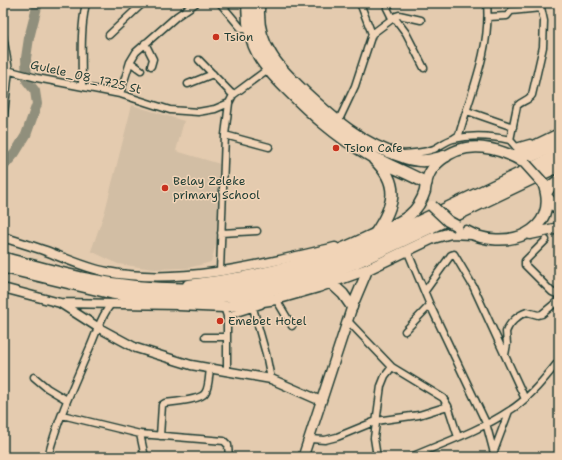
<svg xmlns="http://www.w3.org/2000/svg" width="562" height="460" viewBox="0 0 562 460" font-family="'Shantell Sans',sans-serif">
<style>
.built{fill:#d2bea4}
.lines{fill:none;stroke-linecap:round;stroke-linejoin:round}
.river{stroke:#908f7b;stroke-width:10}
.minor-casing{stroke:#1f3d34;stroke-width:9}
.tertiary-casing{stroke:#1f3d34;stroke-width:11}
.secondary-casing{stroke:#1f3d34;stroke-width:12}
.primary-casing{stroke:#1f3d34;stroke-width:13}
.trunk-casing{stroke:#1f3d34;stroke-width:14}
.minor{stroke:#f1d4b7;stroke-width:6}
.tertiary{stroke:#f1d4b7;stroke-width:8}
.secondary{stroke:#f1d4b7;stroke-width:9}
.primary{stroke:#f1d4b7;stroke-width:10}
.trunk{stroke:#f1d4b7;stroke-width:11}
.primary-bridge-casing{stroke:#1f3d34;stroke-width:13;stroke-linecap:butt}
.primary-bridge{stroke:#f1d4b7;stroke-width:10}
.poi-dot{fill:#c8321e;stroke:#f1d4b7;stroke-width:1.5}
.labels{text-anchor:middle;stroke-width:3;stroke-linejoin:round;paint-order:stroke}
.poi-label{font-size:12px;fill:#1f3d34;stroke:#f1d4b7;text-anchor:start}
.street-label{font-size:12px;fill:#1f3d34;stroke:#f1d4b7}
</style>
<rect width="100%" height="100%" fill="#e4cbaf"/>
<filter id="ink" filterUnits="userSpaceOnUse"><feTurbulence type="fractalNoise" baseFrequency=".025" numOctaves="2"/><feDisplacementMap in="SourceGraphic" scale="8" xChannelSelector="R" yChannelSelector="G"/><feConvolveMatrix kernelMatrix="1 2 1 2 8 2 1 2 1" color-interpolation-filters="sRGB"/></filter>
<g filter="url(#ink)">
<!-- built -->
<path class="built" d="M132,105L184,121L176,151L220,164L217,240L211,262L188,268L154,269L118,264L91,251L105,211Z"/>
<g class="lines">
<!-- river -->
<path class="river" d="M3,167L15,153L26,135L37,104L35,91L27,81L26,58L29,38L38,3"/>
<defs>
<path id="minor" d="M220,3L241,28L252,32
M360,3L372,34
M391,3L387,8L392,18
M394,17L406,33L424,68
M488,17L507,16L511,11L541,8
M372,34L396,16L399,15L421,20
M109,35L143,3
M3,36L9,70L3,124
M145,43L153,59L151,66
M199,60L233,95
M130,62L141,70
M3,69L37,78L120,94L170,110L198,112L215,109L229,103L233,95L268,69
M188,84L213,74
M82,86C82,59 80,30 86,3
M120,94L130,62L136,52L177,16L196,3
M467,111L513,127
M338,122L355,86L372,34
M225,135L269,147
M453,139L459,135C471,92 491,49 487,3
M510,140L517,106C521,101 528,101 532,95L543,47L544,21L540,3
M510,140L516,147L530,143
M403,154C413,153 424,153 434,149C440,146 446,141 453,139C471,135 492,136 510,140
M221,233L257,231
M546,240L525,261V265L552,292L559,295
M407,250L430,305L486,423L495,457
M220,271L225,135L229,103
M425,291L451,255L454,254L473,286L525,399
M275,299H276L292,326
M224,307L227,316V371
M253,308L266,354L271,379
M227,316L261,305
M348,321L392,367L443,398L448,406L458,437
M405,331L430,305
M205,337H226
M505,355L507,344L506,332C509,323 518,315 527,312L538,315L542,314L559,300
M34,377L47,388L67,400
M62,415L140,434L224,441L228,445L229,457
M140,434L145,457
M160,436L162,405L165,403C173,402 201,400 205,393C209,388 209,375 210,368
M310,439L325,440L337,437L376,421L419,415L448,406
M494,451L509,411
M48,457C58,418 75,382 91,345C97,331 101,316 111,304
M377,457L374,438L381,386L385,376L392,367
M411,457C443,443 479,431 509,411C529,399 544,379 559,361"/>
<path id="tertiary" d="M3,237C18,242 32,246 46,251C67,259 86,268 107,272C180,286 264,264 335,247
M3,288L60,303L179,305
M60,303L99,328L136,348L191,365L271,379L321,401"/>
<path id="secondary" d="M303,457L352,307L368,269"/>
<path id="primary" d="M513,156L559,134
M521,161L559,145
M425,190C427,176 430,169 441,160C466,139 499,147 525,163
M547,192L551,186L559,180
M548,198L559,211
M466,231C503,252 562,234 543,183
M530,234L554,229H559
M331,283L343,294L352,307
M188,285C234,279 281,272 325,255C343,249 359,241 376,233C399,222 417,217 425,191
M179,305L224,307L276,299L318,287L368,269L433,238L451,233L472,234"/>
<path id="trunk" d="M248,3C247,21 250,40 259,56C266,68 276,78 286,88C311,113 336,136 366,153C385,165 407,172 426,183
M259,3C257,21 261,40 271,55C279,69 292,80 303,91C333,119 362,145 401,156C406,158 411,160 416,160C426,162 435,159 446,156
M374,159C401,184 394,206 376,233
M3,258C30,265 58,273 86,279C168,296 256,292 334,262L559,155
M3,267L112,293L153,300
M146,298C193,299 239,298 285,287C334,275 379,252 425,230C469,209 514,187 559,166"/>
</defs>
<!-- minor casing -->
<use href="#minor" class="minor-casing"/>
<!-- tertiary casing -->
<use href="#tertiary" class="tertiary-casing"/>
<!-- secondary casing -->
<use href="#secondary" class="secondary-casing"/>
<!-- primary casing -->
<use href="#primary" class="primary-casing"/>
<!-- trunk casing -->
<use href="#trunk" class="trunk-casing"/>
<!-- minor -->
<use href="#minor" class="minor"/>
<!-- tertiary -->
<use href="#tertiary" class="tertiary"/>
<!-- secondary -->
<use href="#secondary" class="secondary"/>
<!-- primary -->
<use href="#primary" class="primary"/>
<!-- trunk -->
<use href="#trunk" class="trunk"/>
<defs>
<path id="primary-bridge" d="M525,163L543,183
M432,206L448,221L457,226"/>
</defs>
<!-- primary-bridge casing -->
<use href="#primary-bridge" class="primary-bridge-casing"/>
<!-- primary-bridge -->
<use href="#primary-bridge" class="primary-bridge"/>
</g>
</g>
<!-- markers -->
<g class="poi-dot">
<circle cx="216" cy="37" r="4"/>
<circle cx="336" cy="148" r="4"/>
<circle cx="165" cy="188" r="4"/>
<circle cx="220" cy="321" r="4"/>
</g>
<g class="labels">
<!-- poi labels -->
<g class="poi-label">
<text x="224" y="41">Tsion</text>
<text x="344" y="152">Tsion Cafe</text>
<text x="173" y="185">Belay Zeleke<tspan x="173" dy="14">primary School</tspan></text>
<text x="228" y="325">Emebet Hotel</text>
</g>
<!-- street labels -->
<g class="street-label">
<text transform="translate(86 77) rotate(13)" y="4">Gulele_08_1725 St</text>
</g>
</g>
<!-- margin -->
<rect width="562" height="460" fill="none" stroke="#f1d4b7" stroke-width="16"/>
<rect x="8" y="8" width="546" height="444" fill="none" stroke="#1f3d34" stroke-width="1.5" filter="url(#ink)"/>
</svg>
